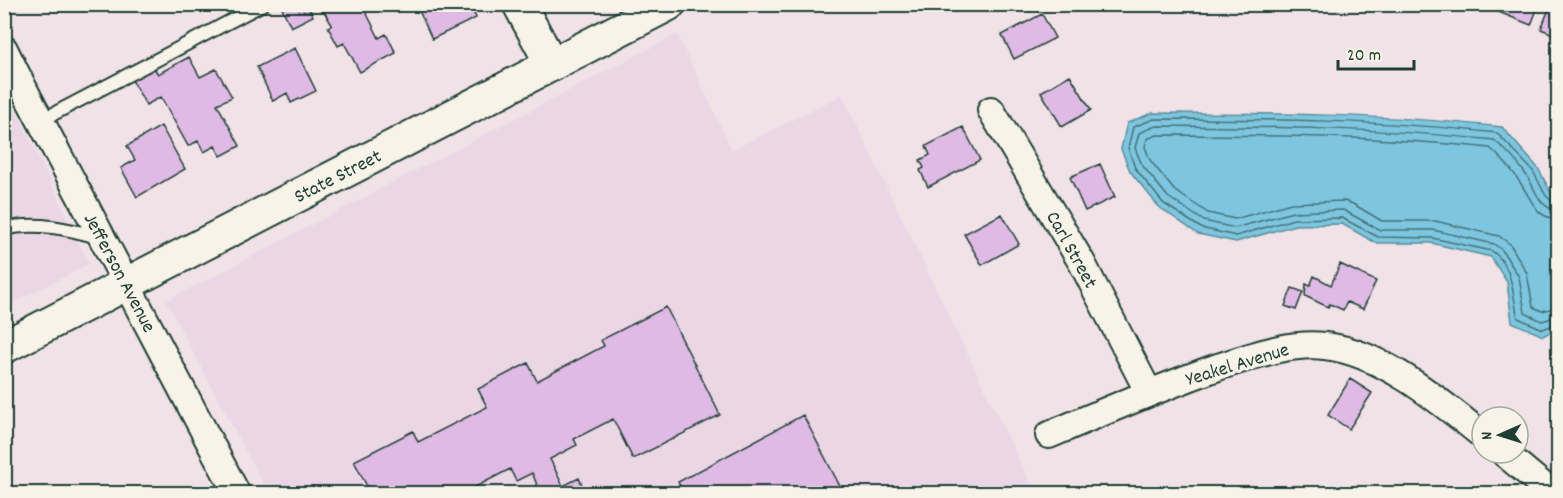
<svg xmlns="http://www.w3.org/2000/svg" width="1563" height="498" viewBox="0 0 1563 498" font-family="Dekko,sans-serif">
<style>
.built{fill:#ebd6e6}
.water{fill:#7ec5df;stroke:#588f9b;stroke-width:1.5}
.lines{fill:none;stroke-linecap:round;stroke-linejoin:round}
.shore{stroke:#457378;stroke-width:1.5}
.building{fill:#debae4;stroke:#1f3d34;stroke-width:1.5}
.service-casing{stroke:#1f3d34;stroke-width:16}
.minor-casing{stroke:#1f3d34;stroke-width:30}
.tertiary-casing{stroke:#1f3d34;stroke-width:36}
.service{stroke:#f7f3e8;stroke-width:12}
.minor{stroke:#f7f3e8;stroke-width:26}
.tertiary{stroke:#f7f3e8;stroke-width:32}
.labels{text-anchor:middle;stroke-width:6;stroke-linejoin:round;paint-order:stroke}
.street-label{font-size:20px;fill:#1f3d34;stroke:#f7f3e8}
</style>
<rect width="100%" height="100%" fill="#f0e2e7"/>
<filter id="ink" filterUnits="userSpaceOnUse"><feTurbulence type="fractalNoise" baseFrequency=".0167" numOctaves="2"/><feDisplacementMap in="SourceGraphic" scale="12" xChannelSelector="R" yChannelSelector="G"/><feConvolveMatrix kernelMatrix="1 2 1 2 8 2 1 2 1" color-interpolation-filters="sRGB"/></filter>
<g filter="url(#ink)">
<!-- built -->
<path class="built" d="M677,34L732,150L842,95L1035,493H268L166,301Z
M4,84L89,264L5,307H4Z"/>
<!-- water -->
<path class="water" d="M1152,113C1269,113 1385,114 1502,127L1538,168L1550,191L1558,198V328L1543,336L1512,322L1507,282L1491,257L1431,243H1376L1342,224L1295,225L1236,242L1198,234L1159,207L1130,171L1121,149L1127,123Z"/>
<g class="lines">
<!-- shore -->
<path class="shore" d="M1558,203L1553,202L1546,196L1533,171L1497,133C1383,120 1269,119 1154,119L1133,127L1128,148L1135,168L1163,203L1201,228L1236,236L1294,219L1342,218L1378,237L1432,238L1492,251C1514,266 1512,295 1518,318L1543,329L1558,323
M1558,210C1539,209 1536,190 1527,176C1519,164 1505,149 1494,140C1381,128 1269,127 1156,126L1139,133L1135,148L1142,165L1168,197L1204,221L1235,228L1293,212L1343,210L1380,230H1433L1494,244L1502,250L1519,277L1525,313L1542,321L1558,316
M1558,219C1534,218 1531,197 1519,181C1512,169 1500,157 1490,148C1379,136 1268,135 1157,135L1147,139L1145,147L1150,160L1174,190L1208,213L1235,219L1291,203L1344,201L1353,204L1382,221H1435L1499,236L1510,244L1527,273L1533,307L1542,311L1558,307"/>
</g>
<!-- building -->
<path class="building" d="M290,4H307L313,16L291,27L282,8Z
M328,4H354V6L362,4L379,38L386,34L396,53L360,72L344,43L338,46L328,27L332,25L322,8Z
M416,4H470L476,18L432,39Z
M1499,4H1539L1531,25L1496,11Z
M1551,4H1558V36L1541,29Z
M1042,14L1055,38L1014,59L1002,35Z
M295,48L316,91L291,103L287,93L273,101L257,67Z
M189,57L200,77L216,69L232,97L217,104L240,146L221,156L215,146L204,152L198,141L188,146L161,97L146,105L132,80L154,68L158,74Z
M1070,75L1091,110L1062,127L1041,92Z
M161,126L185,169L137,197L121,168L135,160L127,146Z
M963,127L980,160L928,187L920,170L924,168L920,160L930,155L926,146Z
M1100,164L1115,197L1085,211L1070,177Z
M1002,214L1019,244L982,265L964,234Z
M1340,264L1376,281L1363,309L1347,302L1343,310L1330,304L1328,307L1305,296L1306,284L1310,286L1314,276L1331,285Z
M1292,288L1303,292L1296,310L1285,306Z
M666,307L720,415L633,459L613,419L574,439L577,445L550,459L563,486L579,478L586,494H541L532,473L516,481L510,469L462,494H371L354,461L413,431L418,442L487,407L478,389L528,363L537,381L604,346L601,340Z
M1350,379L1372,393L1349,429L1328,415Z
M803,415L844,494H684L678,482Z"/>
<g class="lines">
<defs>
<path id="service" d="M40,121L263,4
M4,229C36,221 70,229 101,238"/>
<path id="minor" d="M4,49L28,97L237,494
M991,110L1082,263L1149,393
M1049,435C1105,411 1161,387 1218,367C1253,356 1288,342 1325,346C1381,352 1439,400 1482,435
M1504,453L1553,494"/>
<path id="tertiary" d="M519,4L552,65
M4,347L669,4"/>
</defs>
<!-- service casing -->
<use href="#service" class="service-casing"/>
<!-- minor casing -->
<use href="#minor" class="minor-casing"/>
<!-- tertiary casing -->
<use href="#tertiary" class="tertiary-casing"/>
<!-- service -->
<use href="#service" class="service"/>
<!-- minor -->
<use href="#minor" class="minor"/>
<!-- tertiary -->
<use href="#tertiary" class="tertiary"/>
</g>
</g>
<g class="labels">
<!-- street labels -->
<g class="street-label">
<text transform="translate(337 175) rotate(-27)" y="7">State Street</text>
<text transform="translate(1073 249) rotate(61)" y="7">Carl Street</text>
<text transform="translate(121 272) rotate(62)" y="7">Jefferson Avenue</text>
<text transform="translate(1237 363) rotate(-17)" y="7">Yeakel Avenue</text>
</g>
</g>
<!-- margin -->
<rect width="1563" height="498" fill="none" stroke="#f7f3e8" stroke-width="24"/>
<rect x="12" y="12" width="1539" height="474" fill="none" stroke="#1f3d34" stroke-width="2" filter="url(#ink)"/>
<!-- north arrow -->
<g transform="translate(1500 435) rotate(267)"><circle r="28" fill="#f7f3e8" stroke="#a1aaa0" stroke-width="1.5"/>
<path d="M0-4.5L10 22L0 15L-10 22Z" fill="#1f3d34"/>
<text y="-9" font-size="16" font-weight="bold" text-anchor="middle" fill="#1f3d34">N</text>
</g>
<!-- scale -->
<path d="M1338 60v9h76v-9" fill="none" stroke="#1f3d34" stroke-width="3"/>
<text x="1347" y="60" font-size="18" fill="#1f3d34" stroke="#f7f3e8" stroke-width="4.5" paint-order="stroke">20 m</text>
</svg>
